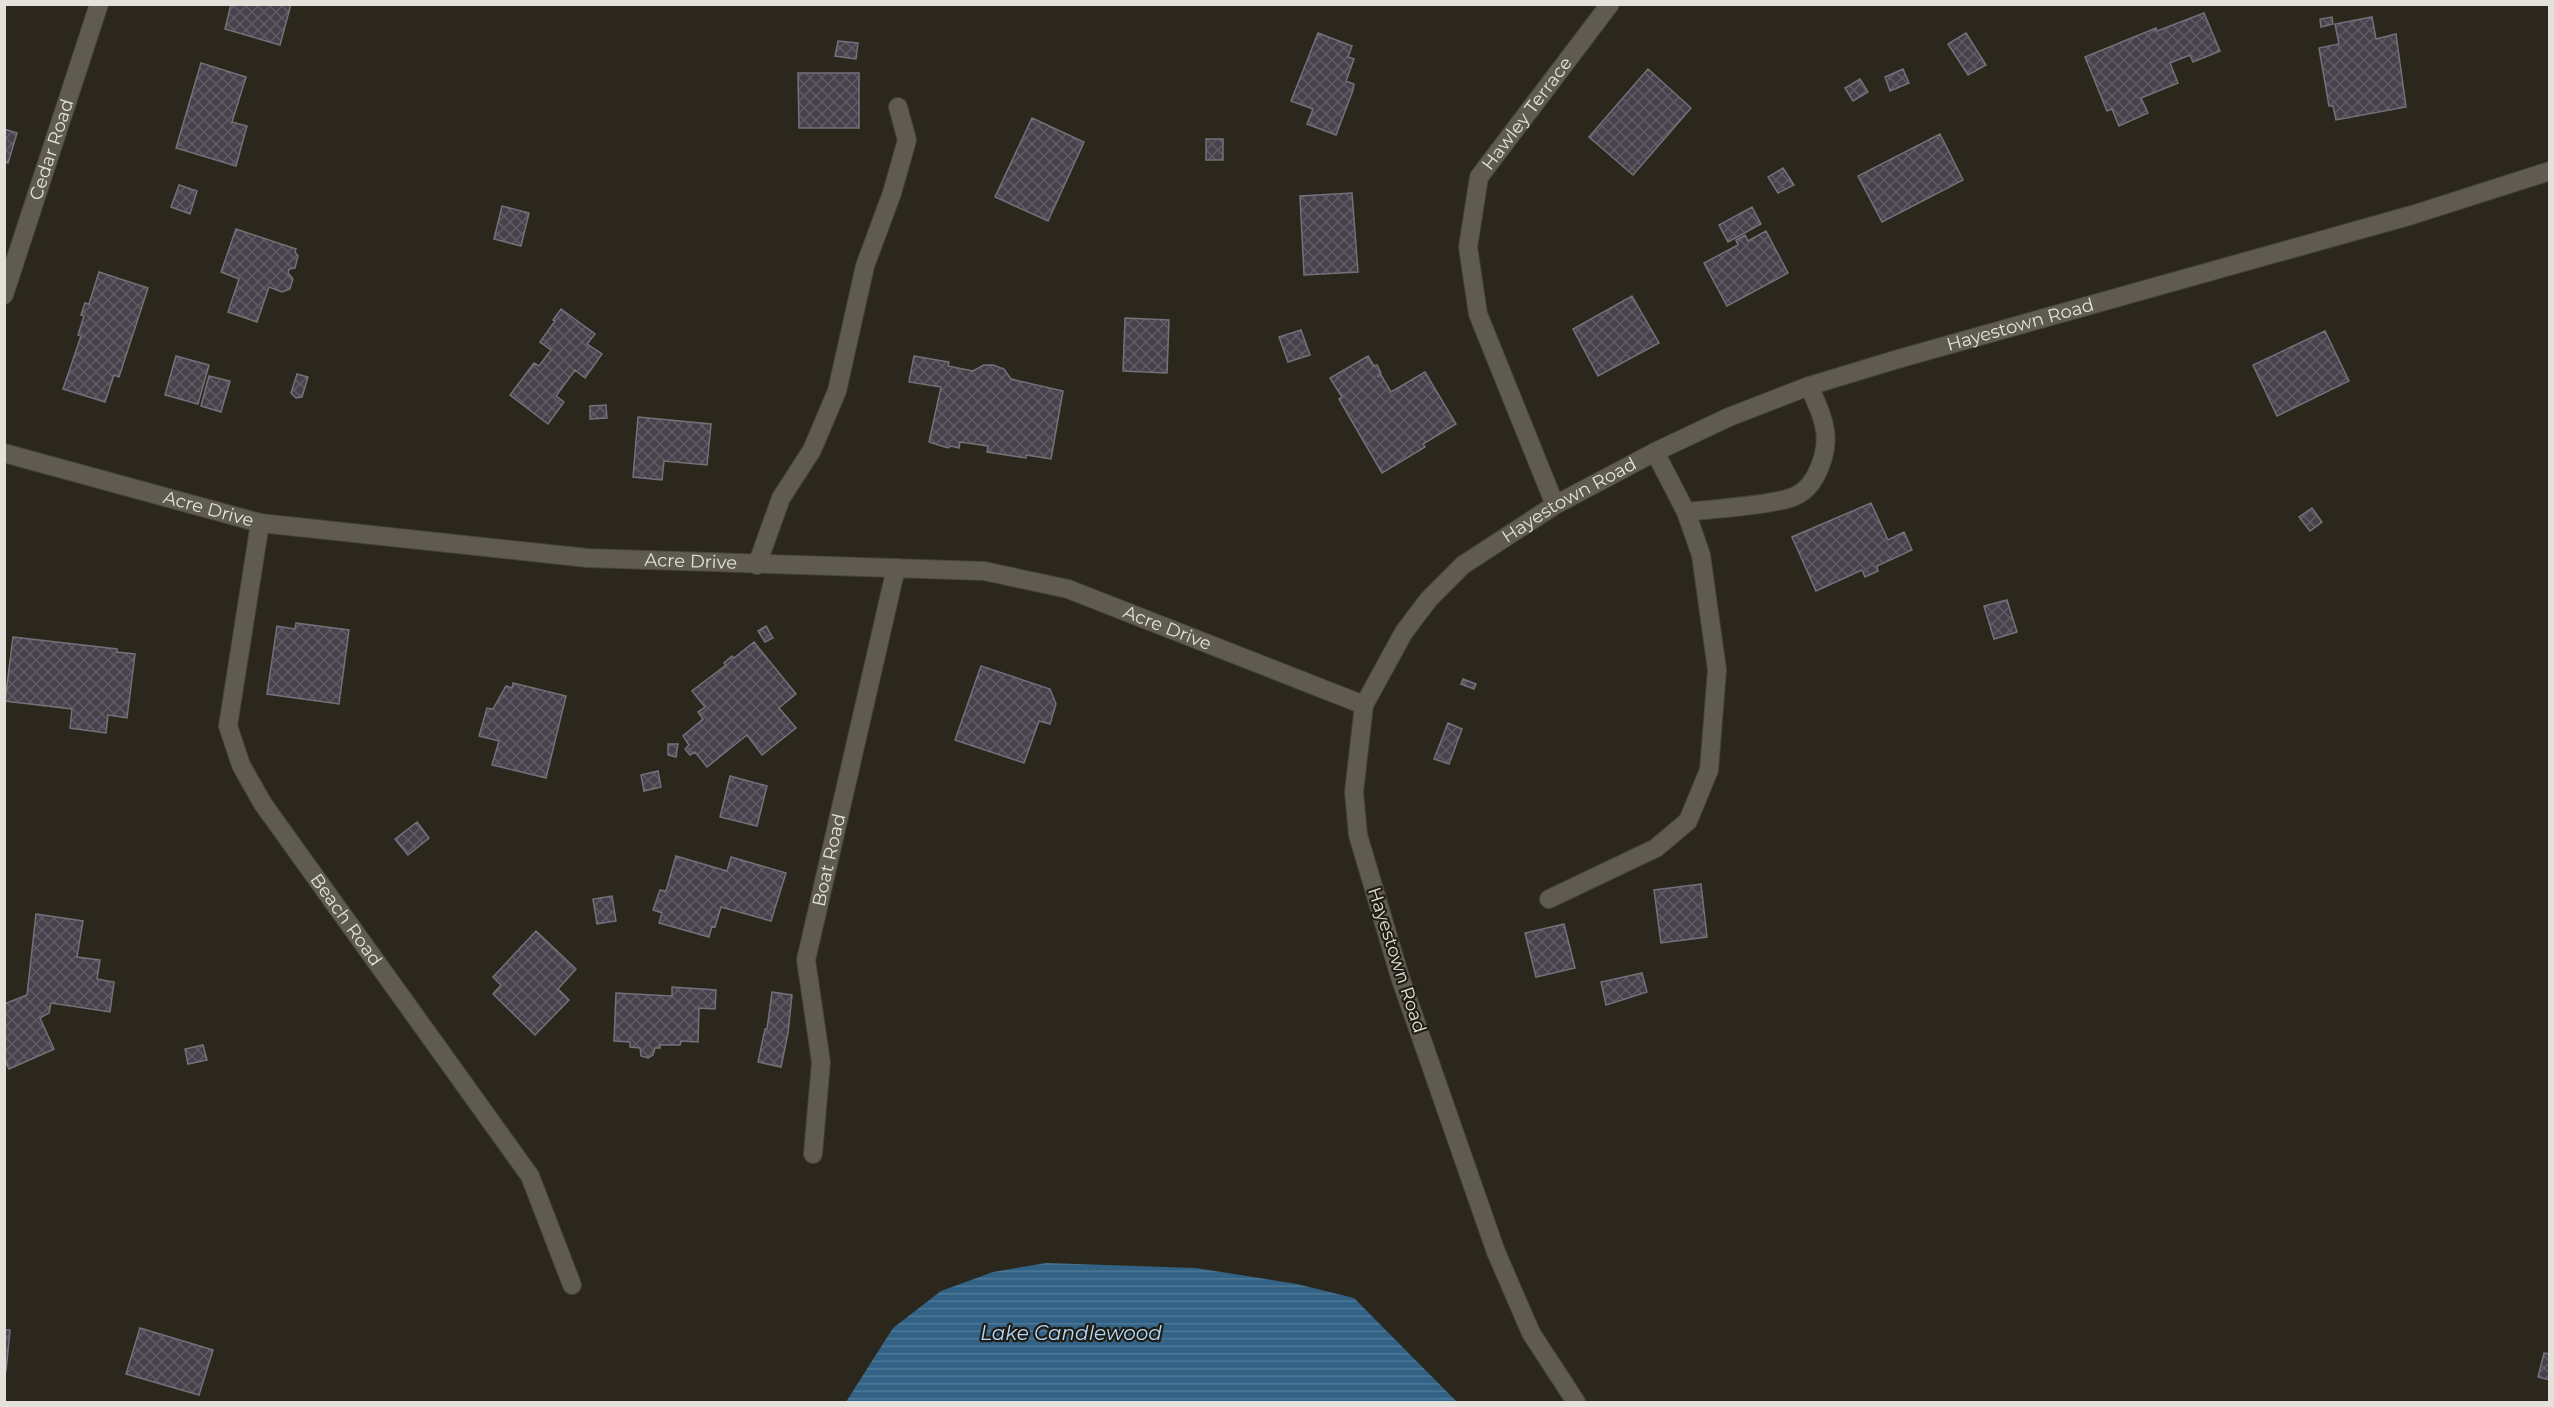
<svg xmlns="http://www.w3.org/2000/svg" width="2554" height="1407" viewBox="0 0 2554 1407" font-family="Montserrat,sans-serif">
<style>
.water{fill:url(#water-rules)}
.building{fill:url(#building-cross-hatch);stroke:#75707a;stroke-width:1.5}
.lines{fill:none;stroke-linecap:round;stroke-linejoin:round}
.minor-casing{stroke:#46423a;stroke-width:20}
.minor{stroke:#605b50;stroke-width:18}
.labels{text-anchor:middle;stroke-width:4.5;stroke-linejoin:round;paint-order:stroke}
.street-label{font-size:18px;fill:#e4e1db;stroke:#221d14}
.water-label{font-size:20px;font-style:italic;fill:#b0d9fc;stroke:#221d14}
</style>
<defs>
<pattern id="water-rules" width="6" height="5" patternUnits="userSpaceOnUse" patternTransform="scale(1.5)"><rect width="6" height="5" fill="#326286"/><path d="M0 2.5h6" fill="none" stroke="#507896"/></pattern>
<pattern id="building-cross-hatch" width="8" height="8" patternUnits="userSpaceOnUse" patternTransform="scale(1.5)"><rect width="8" height="8" fill="#46414b"/><path d="M0 0l8 8M0 8l8-8" fill="none" stroke="#615c64"/></pattern>
</defs>
<rect width="100%" height="100%" fill="#2b271d"/>
<!-- water -->
<path class="water" d="M1046,1263L1196,1268L1297,1284L1354,1298L1457,1402H846L893,1328L941,1291L993,1272Z"/>
<!-- building -->
<path class="building" d="M231,4H291L280,45L225,29Z
M2204,13L2220,51L2193,62L2190,55L2170,63L2178,83L2141,98L2148,113L2119,126L2112,109L2107,111L2085,57L2156,28L2157,31Z
M2332,17L2333,24L2321,27L2320,19Z
M2372,17L2376,39L2396,34L2406,107L2336,120L2333,106H2329L2319,48L2339,44L2335,24Z
M1318,33L1352,46L1348,57L1354,59L1346,81L1354,84L1353,90L1336,135L1307,124L1313,109L1291,101Z
M1966,33L1986,65L1968,75L1948,44Z
M838,41L858,43L856,59L835,56Z
M201,63L246,77L232,122L247,126L236,166L176,148Z
M1648,69L1691,108L1633,175L1589,137Z
M1903,69L1909,83L1890,91L1885,77Z
M798,73H859V128H799Z
M1860,79L1868,92L1853,101L1845,88Z
M1032,118L1084,142L1048,221L995,197Z
M4,129L17,133L8,163L4,162Z
M1940,134L1963,180L1882,222L1858,176Z
M1206,139H1223V160H1206Z
M1783,168L1794,185L1778,193L1768,177Z
M179,185L197,191L190,214L171,207Z
M1352,193L1358,272L1304,275L1300,196Z
M502,206L529,213L521,246L494,239Z
M1752,207L1761,224L1728,242L1719,225Z
M236,229L296,249L295,252L298,256L295,268L289,269L288,273L293,279L290,289L282,292L269,287L257,322L228,312L239,279L221,272Z
M1766,231L1788,273L1727,306L1704,263L1738,245L1736,240L1745,235L1748,241Z
M99,272L148,288L119,377L114,375L105,402L63,389L81,336L78,335L84,316L81,315L85,303L89,304Z
M1632,296L1659,343L1598,376L1573,329Z
M561,309L595,334L587,344L602,354L585,378L575,370L556,396L564,402L548,424L510,395L534,363L539,366L551,350L540,342L555,321L553,320Z
M1125,318L1169,320L1167,373L1123,371Z
M1301,330L1310,355L1288,362L1279,337Z
M2325,331L2349,381L2277,416L2253,365Z
M176,356L209,365L198,404L165,395Z
M914,356L949,362L948,366L973,371L984,365H993L1004,369L1011,379L1063,391L1051,459L1026,455V458L987,452L988,446L960,442L959,448L951,446L948,448L929,442L941,387L909,382Z
M1368,356L1374,366L1377,365L1381,373L1379,376L1381,375L1391,392L1425,372L1456,424L1423,444L1425,447L1382,473L1350,418L1339,399L1342,397L1330,378Z
M297,374L308,377L302,397L296,398L291,393Z
M209,376L230,381L221,412L201,406Z
M606,405L607,418L590,419V406Z
M638,417L711,424L707,465L664,461L662,480L633,477Z
M1871,503L1888,540L1904,532L1912,550L1877,566L1878,571L1865,577L1862,570L1816,591L1792,537Z
M2312,508L2322,522L2310,531L2299,517Z
M2007,600L2017,632L1994,639L1984,606Z
M296,623L349,630L339,704L267,694L277,626L295,629Z
M766,626L773,638L765,642L758,631Z
M13,637L117,649V652L135,654L127,718L108,715L106,733L70,728L72,709L5,701Z
M754,642L796,694L779,708L796,728L762,755L747,735L707,767L695,752L690,755L685,749L689,745L683,736L703,719L698,712L705,707L692,691L726,665L724,663L732,656L734,658Z
M981,666L1050,689L1056,704L1050,724L1039,721L1024,763L955,740Z
M1463,679L1476,684L1474,689L1461,684Z
M513,683L566,696L546,778L492,765L499,741L479,736L487,708L493,709L506,686L512,688Z
M1448,723L1462,729L1449,764L1434,759Z
M668,744H678L676,757L668,755Z
M658,771L661,787L644,791L641,775Z
M730,776L767,786L757,826L720,817Z
M417,822L429,838L408,855L395,839Z
M676,856L727,871L731,857L786,873L771,921L721,907L715,927L712,926L709,937L659,923L662,913L653,910L660,890L666,891Z
M1701,884L1707,937L1661,943L1654,890Z
M612,896L616,921L597,924L593,899Z
M36,914L83,921L77,957L100,960L97,979L114,982L110,1012L51,1003L49,1013L40,1018L54,1049L9,1069L4,1059V1004L27,995Z
M1564,924L1575,968L1536,977L1525,933Z
M536,931L576,969L558,989L569,1000L535,1035L493,994L501,985L493,977Z
M1642,973L1647,992L1606,1005L1601,982Z
M672,987L716,990L715,1009L699,1008L698,1042L681,1041L680,1045H660V1048H655L653,1055L648,1058L641,1056L640,1048L630,1047V1042L614,1041L616,993L672,996Z
M772,992L792,995L788,1033L781,1067L758,1062L765,1029H767Z
M203,1045L207,1060L188,1064L185,1049Z
M140,1328L213,1350L199,1395L126,1374Z
M4,1330H10L6,1371H4Z
M2544,1353L2550,1354V1380L2538,1377Z"/>
<g class="lines">
<defs>
<g id="minor">
<path id="s1" d="M4,295L99,4"/>
<path id="s2" d="M4,453L260,523L587,558L984,571L1068,589L1364,705"/>
<path id="s3" d="M1555,505L1478,314L1468,247L1479,177L1610,4"/>
<path d="M1686,512C1719,508 1755,507 1787,499C1799,496 1809,488 1815,477C1834,442 1825,421 1809,386"/>
<path id="s4" d="M260,523L228,726L241,765L263,804L530,1176L572,1285"/>
<path d="M757,565L781,498L812,450L837,391L865,266L892,193L907,140L898,107"/>
<path d="M1549,899L1656,848L1688,821L1709,770L1717,670L1701,555L1686,512L1655,452"/>
<path id="s5" d="M813,1154L821,1062L806,960L896,568"/>
<path id="s6" d="M1576,1402L1531,1333L1496,1252L1400,977L1358,835L1354,792L1364,705L1404,632L1429,599L1463,565L1555,505L1655,452L1729,417L1809,386L1898,359L2412,215L2550,171"/>
</g>
</defs>
<!-- minor casing -->
<use href="#minor" class="minor-casing"/>
<!-- minor -->
<use href="#minor" class="minor"/>
</g>
<g class="labels">
<!-- street labels -->
<g class="street-label">
<text dy="6" stroke="none"><textPath href="#s3" startOffset="424">Hawley Terrace</textPath></text>
<text dy="6" stroke="none"><textPath href="#s1" startOffset="153">Cedar Road</textPath></text>
<text dy="6" stroke="none"><textPath href="#s6" startOffset="1524">Hayestown Road</textPath></text>
<text dy="6" stroke="none"><textPath href="#s6" startOffset="1038">Hayestown Road</textPath></text>
<text dy="6" stroke="none"><textPath href="#s2" startOffset="212">Acre Drive</textPath></text>
<text dy="6" stroke="none"><textPath href="#s2" startOffset="698">Acre Drive</textPath></text>
<text dy="6" stroke="none"><textPath href="#s2" startOffset="1184">Acre Drive</textPath></text>
<text dy="6" stroke="none"><textPath href="#s5" startOffset="298">Boat Road</textPath></text>
<text dy="6" stroke="none"><textPath href="#s4" startOffset="434">Beach Road</textPath></text>
<text transform="translate(1397 960) rotate(72)" y="6">Hayestown Road</text>
</g>
<!-- water labels -->
<g class="water-label">
<text x="1071" y="1340">Lake Candlewood</text>
</g>
</g>
<!-- border -->
<rect width="2554" height="1407" fill="none" stroke="#e4e1db" stroke-width="12"/>
</svg>
